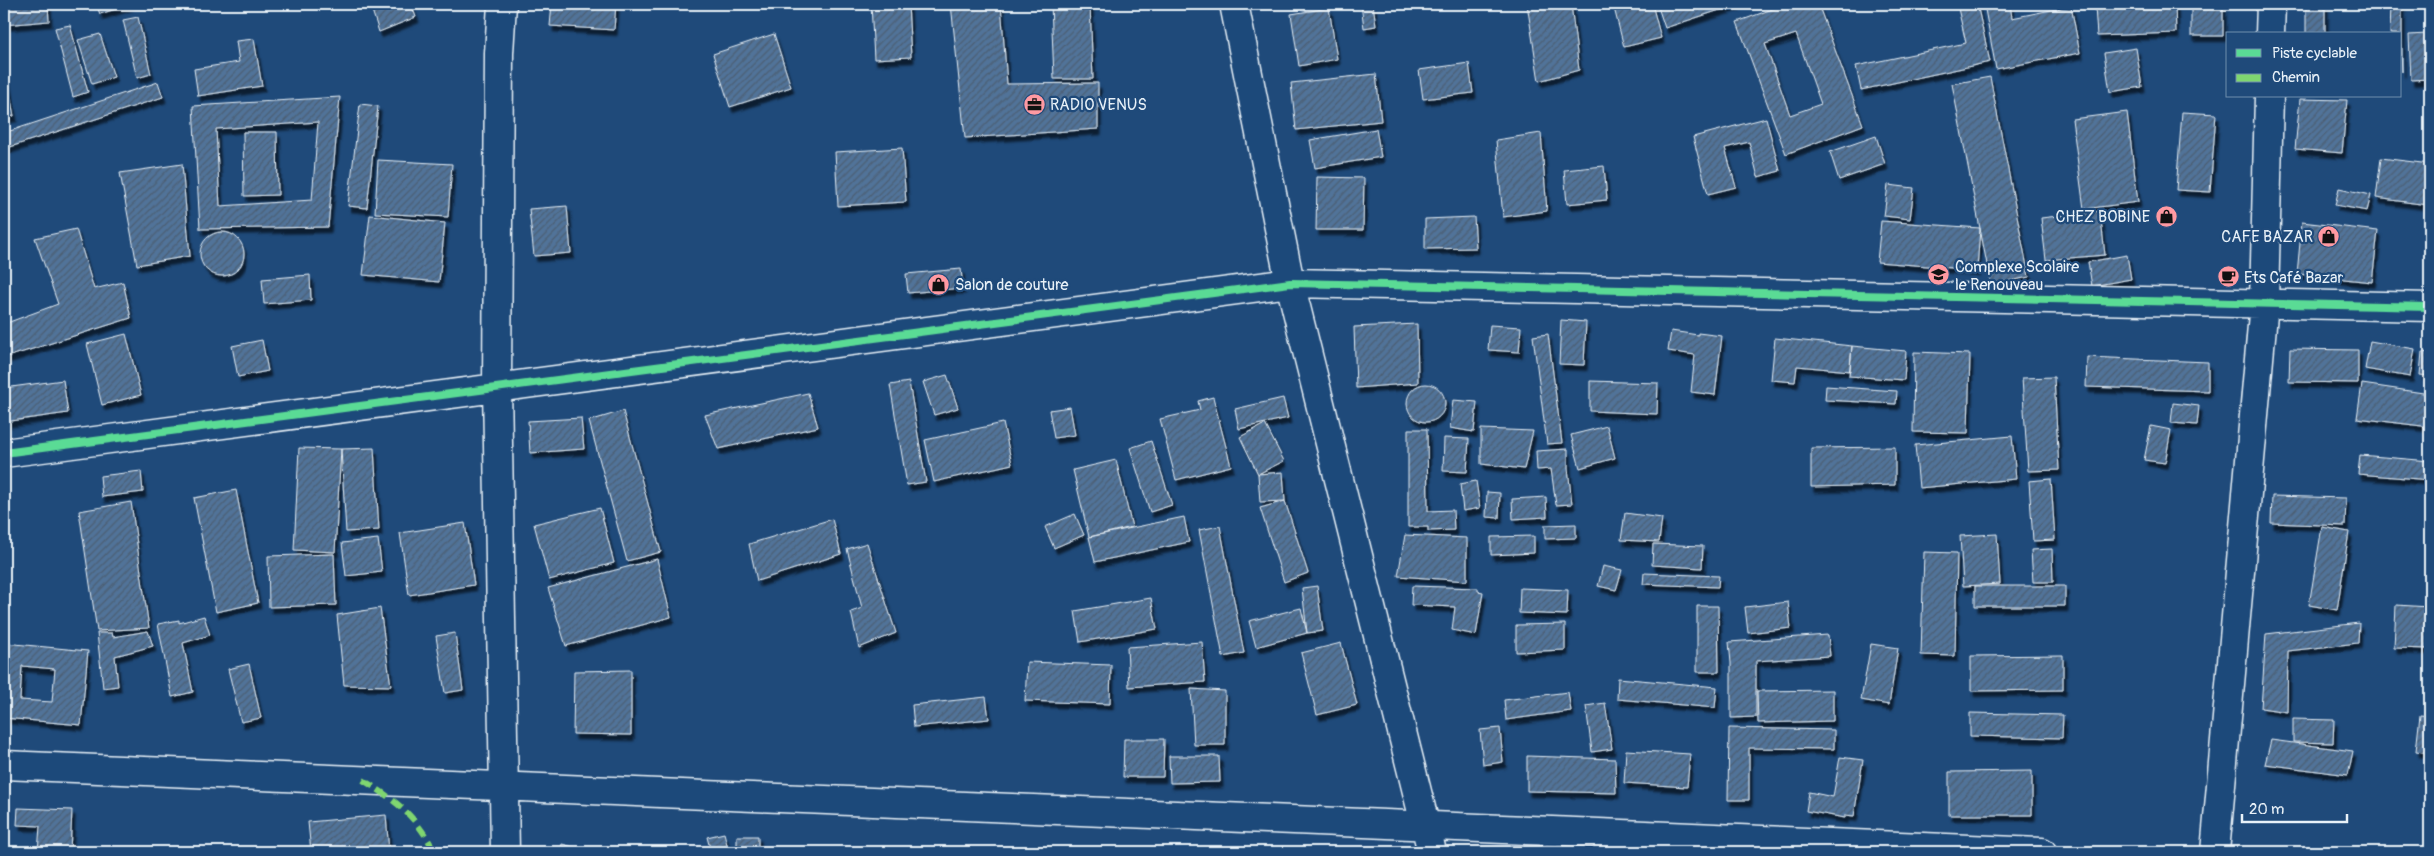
<svg xmlns="http://www.w3.org/2000/svg" width="2434" height="856" viewBox="0 0 2434 856" font-family="Pangolin,sans-serif">
<style>
.building{fill:url(#building-hatch);stroke:#e8f1f8;fill-rule:evenodd;filter:url(#shadow)}
.lines{fill:none;stroke-linecap:round;stroke-linejoin:round}
.minor-casing{stroke:#e8f1f8;stroke-width:31}
.minor{stroke:#1f4a7a;stroke-width:28}
.quiet{stroke:#7fd670;stroke-width:6;stroke-dasharray:12 6;stroke-linecap:butt}
.cycleway-casing{stroke:#1f4a7a;stroke-width:11}
.cycleway{stroke:#5adb95;stroke-width:8}
.labels{text-anchor:middle;stroke-width:4.5;stroke-linejoin:round;paint-order:stroke}
.poi-label{font-size:16px;fill:#e8f1f8;stroke:#1f4a7a;text-anchor:start}
</style>
<defs>
<pattern id="building-hatch" width="6" height="6" patternUnits="userSpaceOnUse" patternTransform="scale(1.25)"><rect width="6" height="6" fill="#517399"/><path d="M-1 1l2-2M0 6l6-6M5 7l2-2" fill="none" stroke="#4c5e72"/></pattern>
<filter id="shadow"><feDropShadow dx="3" dy="5.5" stdDeviation="1" flood-color="#0009"/></filter>
</defs>
<rect width="100%" height="100%" fill="#1f4a7a"/>
<filter id="ink" filterUnits="userSpaceOnUse"><feTurbulence type="fractalNoise" baseFrequency=".02" numOctaves="2"/><feDisplacementMap in="SourceGraphic" scale="10" xChannelSelector="R" yChannelSelector="G"/><feConvolveMatrix kernelMatrix="1 2 1 2 8 2 1 2 1" color-interpolation-filters="sRGB"/></filter>
<g filter="url(#ink)">
<!-- building -->
<path class="building" d="M29,4H48L49,21L4,25V6Z
M96,4H131L100,14Z
M370,4H411L416,17L379,32Z
M552,4H616L614,30L550,26Z
M871,4H908L911,57L874,59Z
M951,4H1001L1007,84L1098,83V129L965,138Z
M1051,4H1090L1093,79H1054Z
M1361,4H1373L1376,26L1364,28Z
M1527,4H1571L1579,70L1539,81Z
M1613,4H1652L1661,38L1624,47Z
M1657,4H1738L1665,28Z
M1786,4H1818L1863,125L1786,154L1737,22ZM1796,34L1821,104L1790,115L1765,44Z
M1957,4H1977L1990,62L1861,90L1856,66L1966,43Z
M1984,4H2010L2012,18L2071,6L2080,53L1996,69Z
M2175,4L2176,33L2097,36L2095,7Z
M2191,4H2223V36H2191Z
M2306,4H2325V34H2306Z
M2391,4H2402V72L2400,34H2390Z
M1329,8L1337,59L1299,66L1291,14Z
M138,17L151,74L137,78L123,20Z
M70,25L88,92L73,97L55,28Z
M100,34L114,77L92,84L78,40Z
M774,34L791,87L730,107L713,54Z
M2427,34L2430,79L2411,80L2409,35Z
M254,39L262,86L198,96L194,69L239,62L236,41Z
M2136,48L2142,87L2110,92L2104,53Z
M1469,63L1473,93L1423,99L1419,70Z
M4,64L14,116L4,118Z
M1376,74L1381,121L1296,130L1291,83Z
M1990,77L2029,277L1991,285L1952,84Z
M158,82L163,97L4,149V133Z
M340,97L328,227L200,229L193,106ZM318,122L312,200L220,206L216,129Z
M2300,99L2347,100L2342,153L2295,149Z
M360,104L378,106L367,208L348,206Z
M2127,112L2138,202L2084,209L2072,119Z
M2182,112L2216,114L2210,192L2176,190Z
M1766,118L1780,171L1758,177L1749,142L1725,148L1736,187L1708,194L1693,137Z
M1376,129L1381,157L1315,168L1310,140Z
M243,132H277L278,195L244,196Z
M1541,133L1547,211L1503,217L1496,140Z
M1876,136L1885,164L1839,180L1830,152Z
M902,148L906,202L838,206L835,152Z
M2381,158L2430,164L2428,205L2376,198Z
M378,160L452,164L448,217L375,213Z
M182,164L190,256L137,265L120,173Z
M1604,166L1607,200L1567,204L1564,170Z
M1317,177L1364,178L1363,230H1316Z
M1888,185L1914,188L1910,219L1884,216Z
M2339,188L2371,195L2367,211L2335,205Z
M567,206L571,253L534,256L529,209Z
M2100,211L2105,255L2046,260L2041,218Z
M370,215L445,223L439,282L363,275Z
M1474,217L1476,248L1425,249V219Z
M1881,221L1980,228L1977,270L1877,262Z
M2302,222L2378,231L2372,282L2297,274Z
M76,229L94,289L123,282L131,318L4,358V324L58,304L35,238Z
M200 254a22 22 0 1 1 44 0a22 22 0 1 1-44 0Z
M2127,255L2131,279L2092,286L2088,262Z
M961,269L963,288L908,293L906,274Z
M310,275L311,300L264,304L262,279Z
M1561,320L1586,322L1584,365L1559,364Z
M1417,324L1418,383L1356,388L1354,327Z
M1490,325L1521,327L1519,352L1488,350Z
M1671,331L1698,335V333L1722,336L1715,395L1691,392L1695,355L1668,351Z
M126,334L141,395L102,405L87,344Z
M1548,334L1562,443L1547,444L1533,336Z
M1775,338L1852,346L1850,371L1797,366L1795,382L1771,380Z
M262,340L268,371L238,377L232,346Z
M2370,341L2415,349L2410,377L2365,369Z
M1852,346L1906,351L1904,380L1849,376Z
M2290,349L2358,350V383L2289,382Z
M1914,352L1970,354L1968,433L1913,432Z
M2422,352L2430,353V376L2420,375Z
M2087,357L2208,362V391L2086,387Z
M947,375L958,408L934,415L923,382Z
M2054,377L2059,470L2028,471L2022,378Z
M63,380L68,413L4,422V388Z
M1590,381L1658,383L1657,414L1590,411Z
M909,382L926,482L907,485L890,385Z
M2362,384L2430,394V427L2357,418Z
M1407 403a19 19 0 1 1 38 0a19 19 0 1 1-38 0Z
M1826,386L1897,391L1896,404L1825,400Z
M808,393L818,427L718,449L705,415Z
M1213,397L1231,466L1176,480L1160,419L1200,410L1198,401Z
M1283,398L1288,418L1239,429L1235,409Z
M1453,400L1477,402L1474,432L1450,428Z
M2173,403L2199,406L2197,425L2171,423Z
M1070,407L1075,435L1054,438L1049,410Z
M623,411L661,552L627,561L589,421Z
M581,418L584,449L530,453L528,421Z
M1003,423L1012,464L934,482L925,440Z
M1265,424L1284,461L1258,474L1240,437Z
M1607,426L1615,458L1580,468L1571,435Z
M2151,426L2171,430L2165,463L2144,460Z
M1408,429H1427L1428,511L1453,510L1454,530L1428,531V527H1408Z
M1481,429L1533,431L1524,469L1481,464Z
M2012,436L2016,479L1919,488L1915,445Z
M1444,438L1469,439L1467,472L1443,471Z
M1151,441L1172,505L1150,512L1130,448Z
M1895,447V485L1811,487V448Z
M299,448L341,449L335,552L294,550Z
M374,448L379,530L346,532L341,449Z
M1568,449V468L1572,504L1556,505L1551,469L1537,470L1536,451Z
M2360,455L2430,461V480L2358,474Z
M1116,460L1132,527L1089,537L1073,470Z
M141,471L143,492L102,497L100,476Z
M1283,472L1285,501L1260,502L1258,474Z
M2051,479L2055,540L2033,541L2029,481Z
M1476,481L1480,508L1463,511L1460,484Z
M236,490L258,603L216,612L194,498Z
M1487,492L1500,493L1499,518L1486,517Z
M2272,496L2346,498L2345,526L2271,523Z
M1546,497L1547,517L1513,519L1512,499Z
M1285,501L1308,573L1284,582L1260,508Z
M131,502L149,628L97,631L79,511Z
M600,508L614,563L549,580L534,524Z
M1625,513L1662,518L1659,542L1621,540Z
M1075,514L1084,535L1054,548L1045,527Z
M1184,517L1189,542L1095,562L1089,537Z
M832,519L841,554L757,581L749,544Z
M465,523L474,585L409,595L400,533Z
M1576,524V538L1545,539V525Z
M1220,526L1244,653L1223,657L1199,530Z
M2322,527L2349,532L2337,610L2309,605Z
M1997,534L2000,584L1963,586L1960,536Z
M1405,535L1467,538V581L1398,576Z
M1534,536V553L1491,555V537Z
M378,539L382,572L346,576L342,543Z
M867,543L896,633L859,648L851,612L862,608L847,549Z
M1653,544L1703,546L1702,568L1652,565Z
M2052,549L2053,582H2033L2031,550Z
M1924,552L1957,553L1955,656L1921,655Z
M334,554L336,605L269,607L268,556Z
M657,559L671,617L566,646L548,588Z
M1603,566L1622,570L1616,590L1598,586Z
M1644,573L1719,576L1718,587L1643,584Z
M1317,586L1323,631L1307,633L1302,588Z
M1412,586L1478,588V591L1483,592L1476,635L1452,630L1455,607L1411,605Z
M1975,586H2065V606H1975Z
M1520,588L1568,590L1567,615L1519,613Z
M1151,598L1157,629L1080,642L1075,611Z
M1788,602L1791,628L1748,633L1745,607Z
M2396,605L2430,607V649L2394,648Z
M1697,606H1718L1719,672H1697Z
M380,608L391,686L344,685L337,615Z
M1301,608L1307,633L1256,647L1249,621Z
M204,616L210,635L183,643L193,692L172,697L158,624L179,620V623Z
M2359,623L2358,643L2288,651L2287,712L2261,708L2266,634Z
M1565,624V650L1516,652V625Z
M148,631L153,646L115,656L118,686L103,688L97,633H112L113,637Z
M455,633L463,690L445,693L436,636Z
M1828,635L1830,656L1756,661V717L1731,718V663L1729,642Z
M1202,642L1205,682L1129,687L1127,647Z
M4,643L88,651L81,725L4,718ZM22,666L55,669L52,702L20,700Z
M1341,643L1357,705L1317,715L1301,653Z
M1871,644L1898,648L1889,705L1861,700Z
M2063,655V690L1971,691V656Z
M1027,662L1111,665L1110,704L1025,701Z
M249,664L261,718L241,722L228,669Z
M631,670V735L573,734L574,671Z
M1618,678L1717,687L1715,708L1617,699Z
M1191,689L1225,691V745H1194Z
M1833,690V721L1758,723L1757,691Z
M1568,692L1571,711L1506,720L1504,700Z
M986,697L989,719L914,727L912,705Z
M1605,703L1612,749L1592,752L1586,706Z
M1970,713L2063,715L2062,738L1970,736Z
M2420,715L2430,716V753L2416,751Z
M2293,719L2334,720L2333,743L2293,742Z
M1500,728L1503,762L1483,765L1480,730Z
M1729,728L1834,730V749L1749,748V800H1728Z
M1124,739H1164L1163,777H1123Z
M2271,740L2353,751L2348,775L2265,764Z
M1626,750L1690,754L1687,787L1624,783Z
M1169,756H1219L1220,782L1170,783Z
M1527,756L1615,759L1616,793L1527,791Z
M1840,757L1863,760L1854,816L1845,815V818L1806,811L1809,792L1833,797Z
M2032,771V815H1949V772Z
M4,805H7L4,847Z
M18,808L72,810L70,852H38L40,826L17,825Z
M386,815L389,852H311L308,822Z
M724,833L729,852H711L707,837Z
M737,836H758V852H737Z
M562,844L592,852H560Z"/>
<g class="lines">
<defs>
<path id="minor" d="M502,4L499,53L497,386L505,852
M1234,4L1290,283L1432,852
M2270,34L2271,4
M4,453L1290,283L2430,307
M4,765L2042,852
M2215,852L2264,303L2269,96"/>
</defs>
<!-- minor casing -->
<use href="#minor" class="minor-casing"/>
<!-- minor -->
<use href="#minor" class="minor"/>
<!-- quiet -->
<path class="quiet" d="M363,780C398,802 415,815 435,852"/>
<defs>
<path id="cycleway" d="M4,453L1290,283L2430,307"/>
</defs>
<!-- cycleway casing -->
<use href="#cycleway" class="cycleway-casing"/>
<!-- cycleway -->
<use href="#cycleway" class="cycleway"/>
</g>
</g>
<!-- icons -->
<defs>
<symbol id="office-disc" viewBox="-11 -11 22 22"><circle r="9.5" fill="#ff9aa2" stroke="#1f4a7a"/><path d="M-6-3h4V-5.5h4V-3h4V5H-6ZM-1-4.5V-3h2v-1.5ZM-6 0V1H6V0Z" fill="#111"/></symbol>
<symbol id="shop-disc" viewBox="-11 -11 22 22"><circle r="9.5" fill="#ff9aa2" stroke="#1f4a7a"/><path d="M-5-2.5h2.3a2.7 3.5 0 0 1 5.4 0H5L5.5 6h-11ZM-1.5-2.5h3a1.5 2.3 0 0 0-3 0Z" fill="#111"/></symbol>
<symbol id="school-disc" viewBox="-11 -11 22 22"><circle r="9.5" fill="#ff9aa2" stroke="#1f4a7a"/><path d="M0-5L7-2L0 1L-7-2ZM-4 1L0 2.5L4 1V4Q0 6-4 4Z" fill="#111"/></symbol>
<symbol id="cafe-disc" viewBox="-11 -11 22 22"><circle r="9.5" fill="#ff9aa2" stroke="#1f4a7a"/><path d="M-5.5-4.5H6V0H3Q3 3.5 0 3.5H-2.5Q-5.5 3.5-5.5 0ZM3-3.2v2h1.7v-2ZM-6 4.5H4V6H-6Z" fill="#111"/></symbol>
</defs>
<g fill-rule="evenodd">
<use href="#office-disc" x="1022" y="92" width="25" height="25"/>
<use href="#shop-disc" x="2154" y="204" width="25" height="25"/>
<use href="#shop-disc" x="2316" y="224" width="25" height="25"/>
<use href="#school-disc" x="1926" y="262" width="25" height="25"/>
<use href="#cafe-disc" x="2216" y="264" width="25" height="25"/>
<use href="#shop-disc" x="926" y="272" width="25" height="25"/>
</g>
<g class="labels">
<!-- poi labels -->
<g class="poi-label">
<text x="1050" y="110">RADIO VENUS</text>
<text x="2150" y="222" text-anchor="end">CHEZ BOBINE</text>
<text x="2313" y="242" text-anchor="end">CAFE BAZAR</text>
<text x="1955" y="272">Complexe Scolaire<tspan x="1955" dy="18">le Renouveau</tspan></text>
<text x="2244" y="283">Ets Café Bazar</text>
<text x="955" y="290">Salon de couture</text>
</g>
</g>
<!-- margin -->
<rect width="2434" height="856" fill="none" stroke="#1f4a7a" stroke-width="20"/>
<rect x="10" y="10" width="2414" height="836" fill="none" stroke="#e8f1f8" stroke-width="2" filter="url(#ink)"/>
<!-- legend -->
<rect x="2226" y="32" width="175" height="65" fill="#1f4a7a" stroke="#6f8dac"/>
<rect x="2236" y="49" width="25" height="8" fill="#5adb95" stroke="#6f8dac"/>
<text x="2272" y="58" font-size="15" fill="#e8f1f8">Piste cyclable</text>
<rect x="2236" y="74" width="25" height="8" fill="#7fd670" stroke="#6f8dac"/>
<text x="2272" y="82" font-size="15" fill="#e8f1f8">Chemin</text>
<!-- scale -->
<path d="M2242 814v8h105v-8" fill="none" stroke="#e8f1f8" stroke-width="2.5"/>
<text x="2249" y="814" font-size="15" fill="#e8f1f8" stroke="#1f4a7a" stroke-width="4" paint-order="stroke">20 m</text>
</svg>
